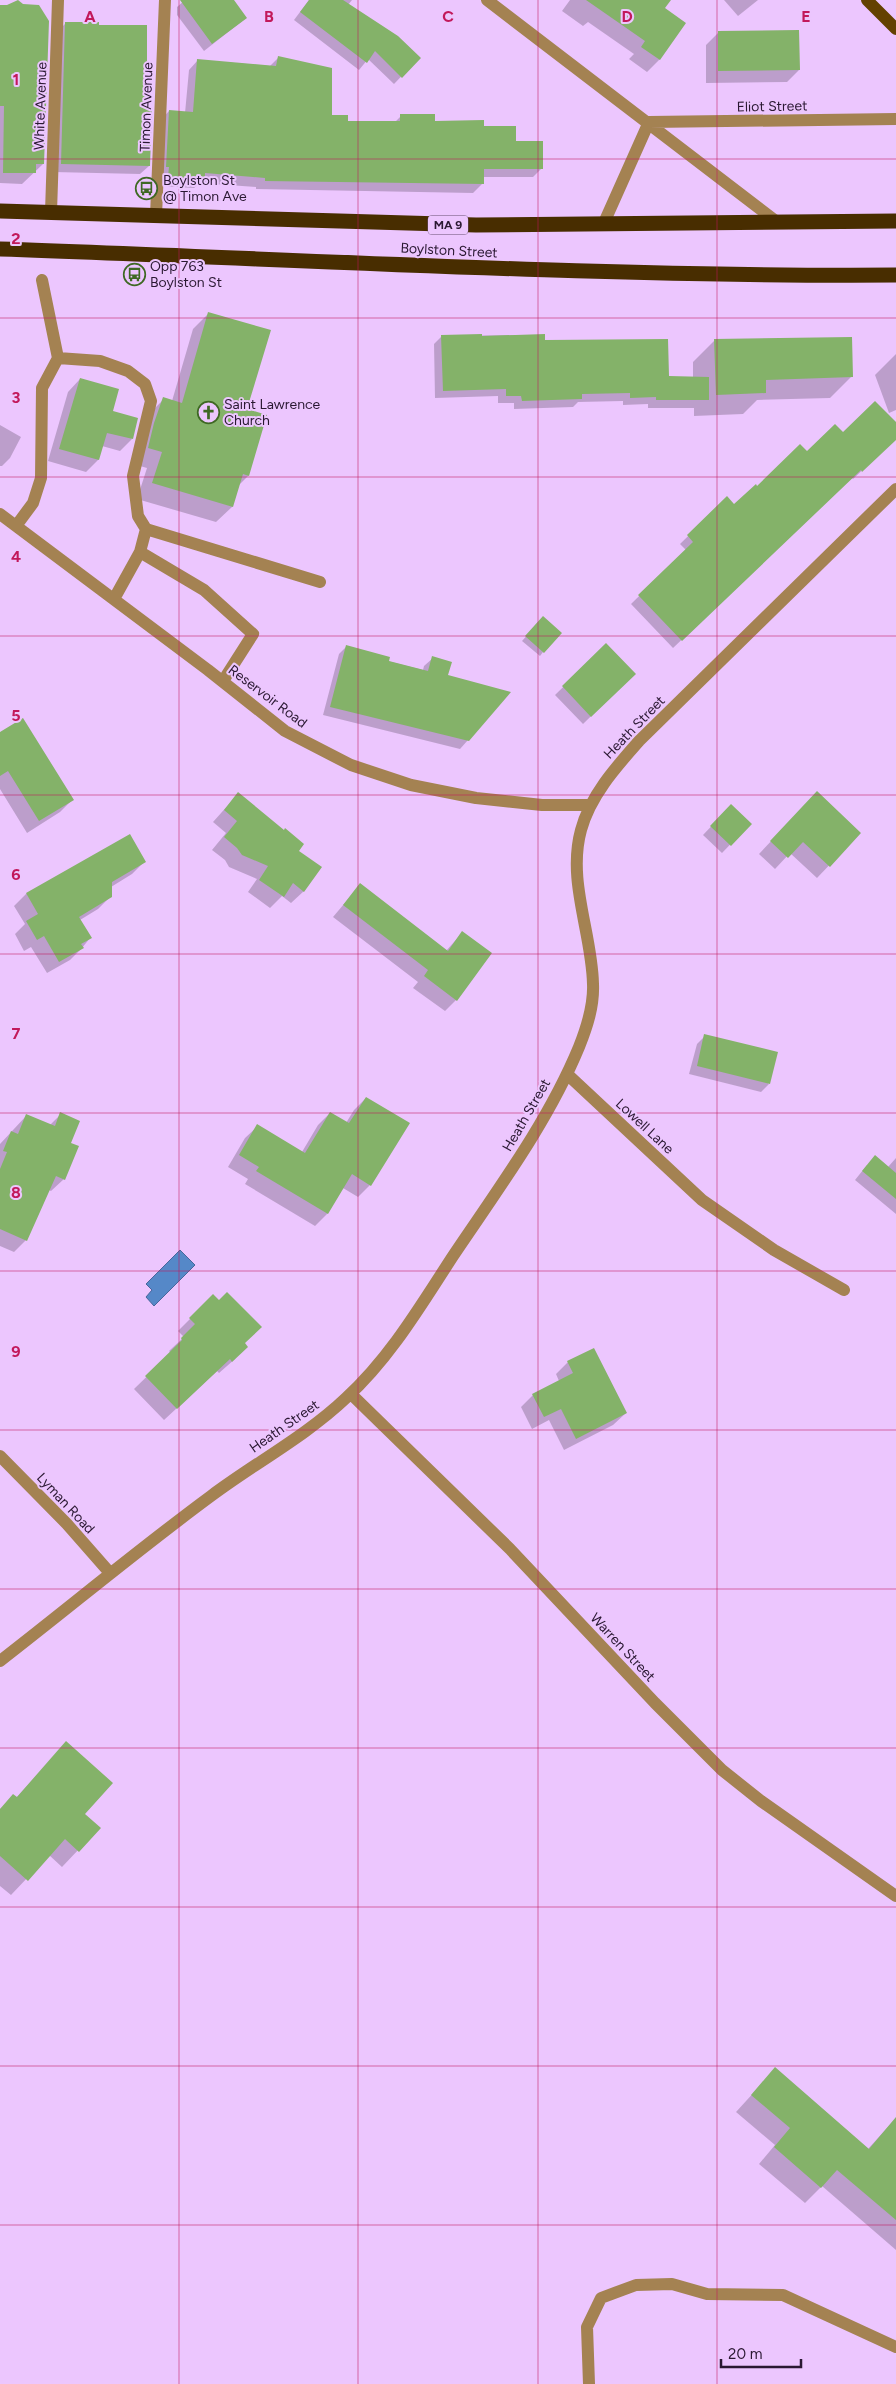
<svg xmlns="http://www.w3.org/2000/svg" width="896" height="2384" viewBox="0 0 896 2384" font-family="Figtree,sans-serif">
<style>
.water{fill:#5588c8;stroke:#48669b}
.shadow{fill:#0003}
.building{fill:#84b269}
.lines{fill:none;stroke-linecap:round;stroke-linejoin:round}
.minor{stroke:#a48252;stroke-width:12}
.major{stroke:#644100;stroke-width:12}
.highway{stroke:#482d00;stroke-width:15}
.grid{fill:none;stroke:#c2185b;stroke-width:1;stroke-opacity:0.55}
.labels{text-anchor:middle;stroke-width:4;stroke-linejoin:round;paint-order:stroke}
.shield{fill:#ecc6fe;stroke:#644c6f;stroke-width:1}
.shield-label{font-size:12px;font-weight:bold;fill:#2a1832}
.street-label{font-size:14px;fill:#2a1832;stroke:#ecc6fe}
.poi-label{font-size:14px;fill:#2a1832;stroke:#ecc6fe;text-anchor:start}
.grid-label{font-size:16px;text-anchor:middle;font-weight:bold;fill:#c2185b;stroke:#ecc6fe;stroke-width:4;stroke-linejoin:round;paint-order:stroke}
</style>
<rect width="100%" height="100%" fill="#ecc6fe"/>
<!-- water -->
<path class="water" d="M180,1250L195,1265L154,1306L146,1297L152,1290L146,1284Z"/>
<!-- shadow -->
<path class="shadow" d="M185,0H232L246,18L204,51L177,15V7Z
M309,0H352L348,5L419,58L394,84L368,59L359,70L294,20Z
M570,0H658L663,9L684,24L659,60L647,72L629,59L634,54L588,22L583,26L562,11Z
M724,0H758L738,16Z
M0,7H8L43,164L22,184L0,183Z
M66,23L146,109L149,166L140,174L53,172L58,31Z
M718,33L799,70L787,82L706,83V45Z
M279,57L331,116L347,123H394L401,116L434,122L515,142L542,168L533,177H482V184L473,193L256,189V187L200,183L194,188L159,186L160,121L169,111L185,113L189,70L198,60L270,66Z
M209,313L246,410L248,476L238,486L232,507L216,522L137,499L147,468L133,464L148,415L164,399L172,401L193,329Z
M544,335V341L668,377H693V362L714,341L852,376L830,398L757,400L743,414L694,416V408H648V404L623,405V401L578,402L573,407L514,409V403H498V396L435,398L434,344L442,336Z
M896,354V410L889,413L875,375Z
M80,379L111,411L132,439L120,451L102,446L98,460L86,472L48,461L68,392Z
M896,424V438L853,479L852,478L673,648L631,604L686,550L680,544L727,498L734,506L807,453L843,434Z
M0,425L21,437L10,458L2,466H0Z
M539,622L543,652L540,656L522,641Z
M606,645L634,674L583,724L555,695Z
M347,646L387,661L423,670L424,666L433,658L446,676L468,740L460,749L323,715L339,654Z
M0,734L72,800L60,812L27,833L0,789Z
M238,794L283,831L297,851L304,891L291,903L282,896L270,908L248,892L257,879L229,867L225,860L212,850L226,833L213,822Z
M805,805L860,833L817,878L790,853L775,869L759,854Z
M723,814L750,824L722,853L703,835Z
M130,836L144,862L132,874L111,887V896L98,909L80,920L90,938L82,948L70,960L47,973L31,947L24,951L15,934L25,924L14,906L26,894Z
M360,885L446,951L462,933L456,1000L445,1011L413,988L418,982L333,917Z
M705,1036L769,1084L761,1092L689,1074L697,1044Z
M366,1098L370,1185L358,1197L343,1188L327,1214L315,1226L245,1184L248,1179L228,1167L245,1138L258,1126L302,1152L318,1125L330,1113L346,1123L354,1110Z
M61,1114L64,1179L51,1191L49,1190L26,1240L14,1252L0,1246V1144L27,1115L50,1125Z
M896,1158V1214L855,1180L867,1165L888,1167Z
M213,1296L243,1344L235,1359L219,1373L217,1371L164,1420L134,1389L171,1353L169,1351L184,1337L178,1331Z
M568,1362L626,1413L613,1425L564,1450L549,1420L532,1429L521,1407L533,1395L559,1381L556,1374Z
M66,1743L84,1814L99,1828L62,1867L49,1855L11,1895L0,1886V1809L16,1798Z
M775,2069L868,2149L896,2118V2250L822,2186L805,2203L759,2164L775,2145L736,2112Z"/>
<!-- building -->
<path class="building" d="M18,0L23,4L39,5L49,21L44,164H36V173H3L4,106H0V5H7Z
M180,0H234L247,18L212,44Z
M309,0H343L398,36L421,58L402,78L375,51L367,63L300,12Z
M586,0H671L665,8L686,23L660,60L641,47L645,41Z
M65,22H99V25H147V108L152,109L150,166L61,164Z
M799,30L800,70L718,71V31Z
M278,56L332,68V115H348V121H400V114H435V121L484,120V126H516V141H543V169H484V184L265,181V178L205,173V180L168,177L169,167H166L169,110L193,112L197,59L276,66Z
M208,312L271,330L247,409L267,415L249,476L243,474L233,507L152,483L162,452L148,448L154,423L163,397L182,403Z
M482,334V336L545,334V340L668,339L669,376L709,377V400H656V397L630,398V393L582,394V399L522,401L521,396H506V389L443,391L441,335Z
M852,337L853,377L766,380V393L716,395L714,339Z
M80,378L119,389L113,411L138,418L133,439L107,433L99,460L59,449Z
M875,401L896,422V440L862,472L861,470L682,641L638,595L693,542L687,535L727,496L734,504L756,484L757,486L800,444L807,451L835,424L843,432Z
M543,616L562,633L544,653L525,636Z
M606,643L636,674L591,717L562,686Z
M346,645L390,657L389,661L428,671L432,656L452,662L448,675L511,692L469,741L330,707Z
M23,718L74,800L39,821L8,771L0,776V732Z
M817,791L861,833L830,867L803,842L788,858L770,841Z
M238,792L284,830L285,828L304,844L299,851L322,867L304,892L293,883L284,897L259,880L268,866L242,855L237,848L224,837L237,821L224,810Z
M731,804L752,824L731,846L710,826Z
M130,834L146,862L112,882V897L79,917L92,938L81,944L84,948L59,962L44,936L37,940L26,921L38,914L26,893Z
M360,883L448,951L462,931L492,953L457,1001L424,976L428,970L343,905Z
M704,1034L778,1052L770,1084L697,1066Z
M366,1097L410,1123L371,1186L352,1174L328,1214L256,1171L259,1167L239,1155L257,1124L305,1153L330,1112L349,1123Z
M60,1112L80,1121L71,1143L79,1146L65,1180L56,1176L27,1241L0,1229V1169L7,1152L3,1151L11,1131L18,1134L26,1114L55,1126Z
M875,1155L896,1173V1199L862,1171Z
M227,1292L262,1327L245,1343L248,1347L232,1362L230,1359L177,1409L145,1376L182,1340L181,1338L195,1324L189,1318L213,1294L219,1300Z
M594,1348L627,1413L576,1439L561,1409L544,1417L532,1394L573,1373L567,1361Z
M66,1741L113,1783L85,1814L101,1828L79,1852L65,1839L28,1881L0,1856V1809L13,1794L17,1797Z
M775,2067L869,2149L896,2117V2220L837,2170L821,2188L774,2147L790,2128L751,2095Z"/>
<g class="lines">
<!-- minor -->
<path class="minor" d="M487,0L777,222
M649,122L896,119
M51,212L58,0
M156,216L165,0
M603,225L649,122
M42,280L58,358
M0,514L208,670L285,731L351,765L411,785L476,798L542,805H591
M16,526L33,503L41,478L42,388L58,358L100,361L128,371L145,384L151,401L133,476L138,516L146,529
M140,552L204,590L253,634L223,681
M114,599L140,552L146,529L320,582
M567,1074L702,1200L774,1250L844,1290
M351,1394L510,1549L655,1703L722,1770L761,1801L896,1896
M0,1456L67,1524L110,1573
M0,1661C71,1606 139,1549 211,1496C255,1463 306,1436 346,1398C390,1358 421,1305 453,1256C498,1189 548,1122 579,1047C587,1027 594,1006 593,984C592,933 567,881 581,830C590,796 616,767 639,741L896,489
M589,2384L587,2327L601,2298L636,2285L672,2284L707,2294L783,2295L896,2347"/>
<!-- major -->
<path class="major" d="M867,0L896,29"/>
<!-- highway -->
<path class="highway" d="M0,211L476,225L896,221
M0,249C299,259 597,277 896,275"/>
</g>
<!-- grid -->
<path class="grid" d="M179,0V2384M358,0V2384M538,0V2384M717,0V2384M0,159H896M0,318H896M0,477H896M0,636H896M0,795H896M0,954H896M0,1113H896M0,1271H896M0,1430H896M0,1589H896M0,1748H896M0,1907H896M0,2066H896M0,2225H896"/>
<!-- icons -->
<defs>
<symbol id="bus-ring" viewBox="-11 -11 22 22"><circle r="9.5" fill="#ecc6fe" stroke="#3f6824" stroke-width="1.5"/><path d="M-5-6H5V4H4V6H2V4H-2V6H-4V4H-5ZM-3.5-4V0h7V-4ZM-3.5 1.2v1.5H-2V1.2ZM2 1.2v1.5H3.5V1.2Z" fill="#3f6824"/></symbol>
<symbol id="church-ring" viewBox="-11 -11 22 22"><circle r="9.5" fill="#ecc6fe" stroke="#3f6824" stroke-width="1.5"/><path d="M-1.2-6h2.4v3.5h3.3v2.4h-3.3V6h-2.4V-.1h-3.3v-2.4h3.3Z" fill="#3f6824"/></symbol>
</defs>
<g fill-rule="evenodd">
<use href="#bus-ring" x="134" y="176" width="25" height="25"/>
<use href="#bus-ring" x="122" y="262" width="25" height="25"/>
<use href="#church-ring" x="196" y="400" width="25" height="25"/>
</g>
<g class="labels">
<!-- shield labels -->
<rect class="shield" x="428" y="215.5" width="40" height="19" rx="4"/>
<g class="shield-label">
<text x="448" y="229">MA 9</text>
</g>
<!-- street labels -->
<g class="street-label">
<text transform="translate(40 106) rotate(-88)" y="5">White Avenue</text>
<text transform="translate(772 106) rotate(-1)" y="5">Eliot Street</text>
<text transform="translate(146 107) rotate(-88)" y="5">Timon Avenue</text>
<text transform="translate(449 250) rotate(3)" y="5">Boylston Street</text>
<text transform="translate(268 696) rotate(37)" y="5">Reservoir Road</text>
<text transform="translate(634 727) rotate(-46)" y="5">Heath Street</text>
<text transform="translate(526 1115) rotate(-60)" y="5">Heath Street</text>
<text transform="translate(645 1126) rotate(43)" y="5">Lowell Lane</text>
<text transform="translate(284 1426) rotate(-35)" y="5">Heath Street</text>
<text transform="translate(66 1503) rotate(47)" y="5">Lyman Road</text>
<text transform="translate(623 1647) rotate(47)" y="5">Warren Street</text>
</g>
<!-- poi labels -->
<g class="poi-label">
<text x="163" y="185">Boylston St<tspan x="163" dy="16">@ Timon Ave</tspan></text>
<text x="150" y="271">Opp 763<tspan x="150" dy="16">Boylston St</tspan></text>
<text x="224" y="409">Saint Lawrence<tspan x="224" dy="16">Church</tspan></text>
</g>
</g>
<g class="grid-label">
<text x="90" y="22">A</text>
<text x="269" y="22">B</text>
<text x="448" y="22">C</text>
<text x="627" y="22">D</text>
<text x="806" y="22">E</text>
<text x="16" y="85">1</text>
<text x="16" y="244">2</text>
<text x="16" y="403">3</text>
<text x="16" y="562">4</text>
<text x="16" y="721">5</text>
<text x="16" y="880">6</text>
<text x="16" y="1039">7</text>
<text x="16" y="1198">8</text>
<text x="16" y="1357">9</text>
</g>
<!-- scale -->
<path d="M721 2359v8h80v-8" fill="none" stroke="#2a1832" stroke-width="2.5"/>
<text x="728" y="2359" font-size="15" fill="#2a1832" stroke="#ecc6fe" stroke-width="4" paint-order="stroke">20 m</text>
</svg>
